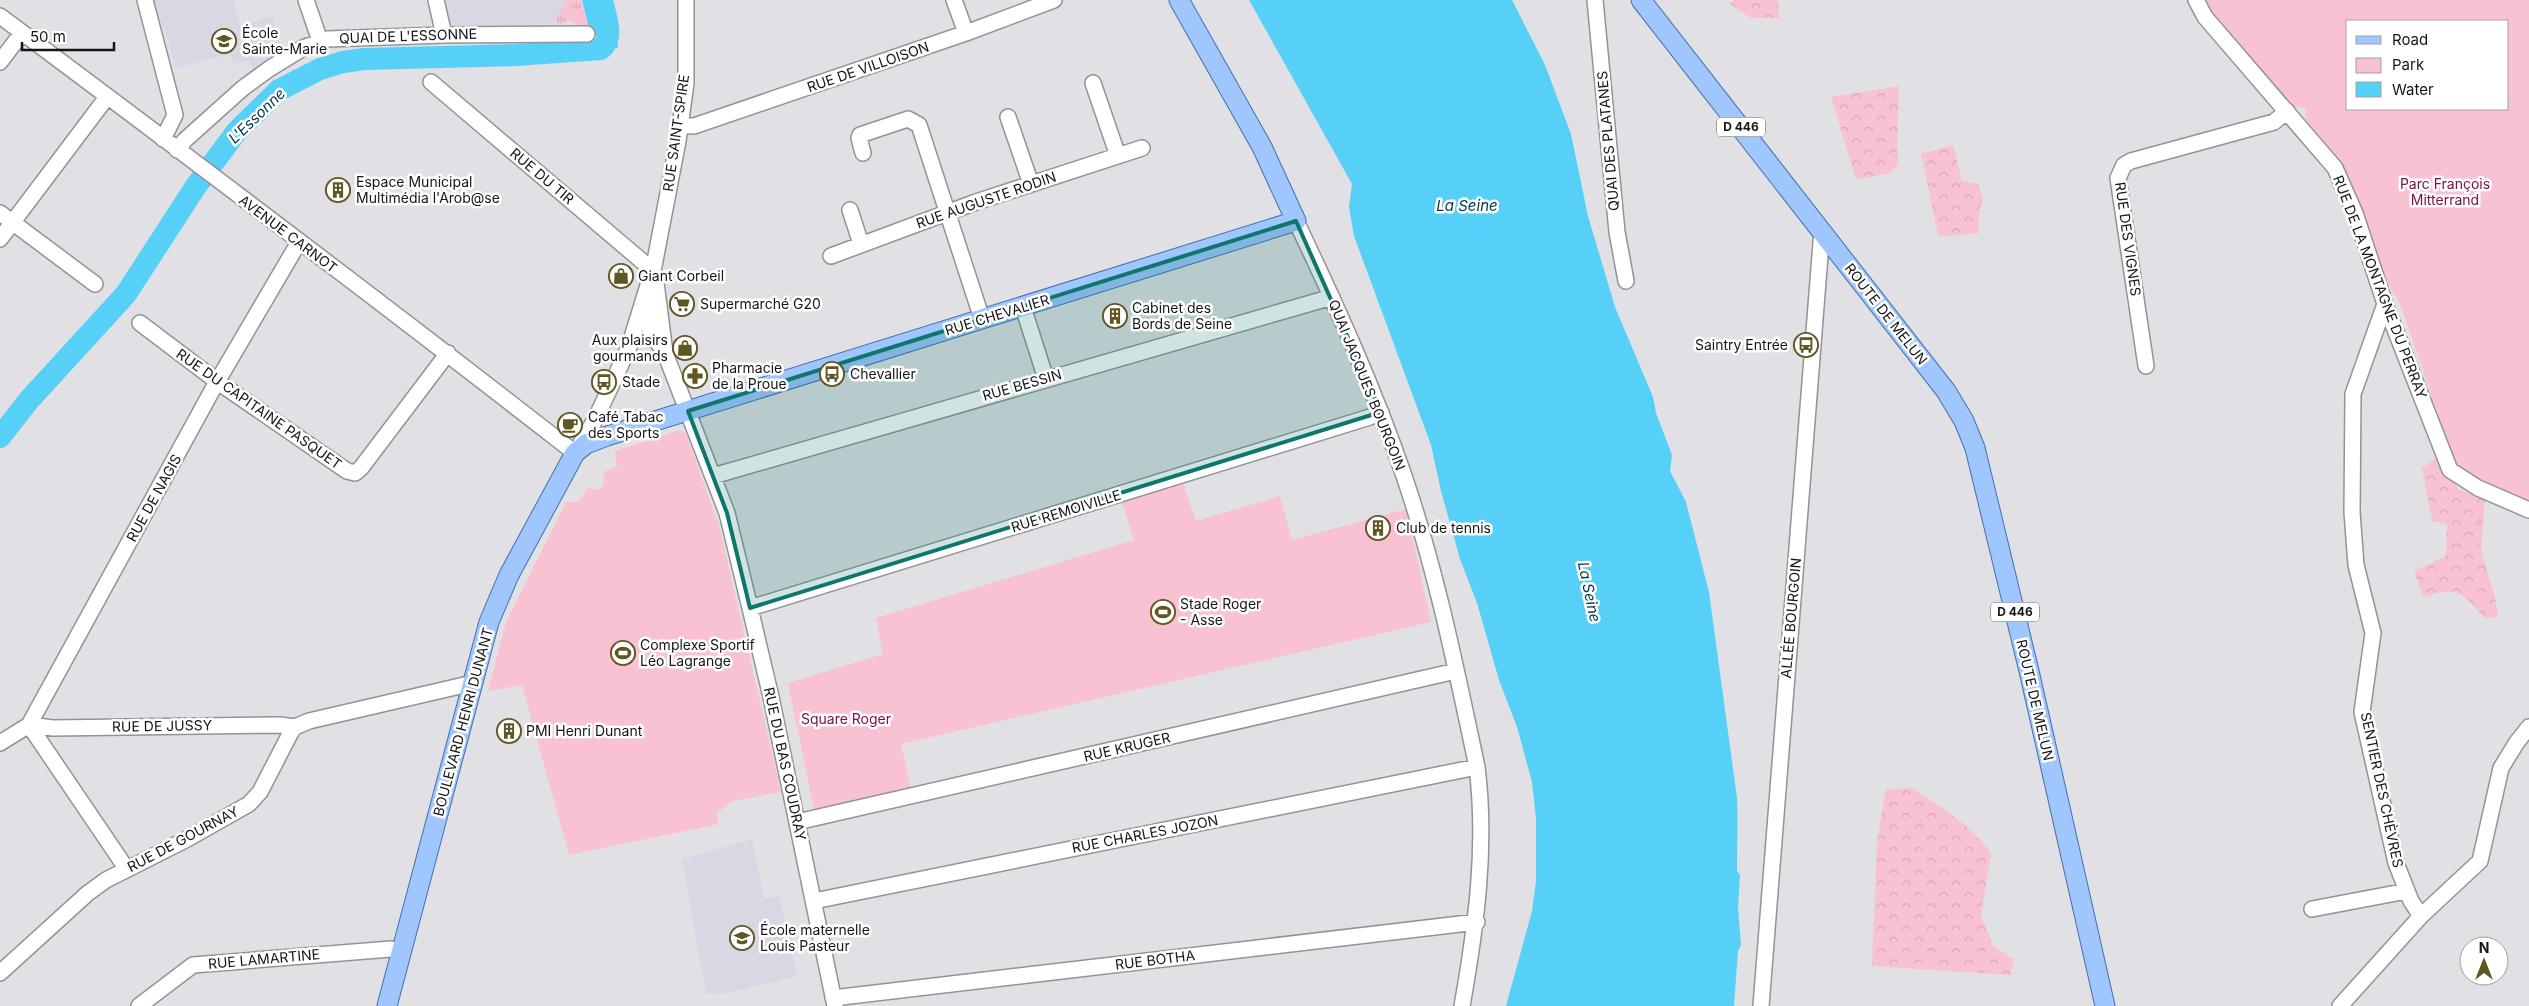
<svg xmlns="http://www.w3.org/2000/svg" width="2529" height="1006" viewBox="0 0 2529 1006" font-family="Inter,sans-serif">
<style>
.built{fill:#d9d7e3}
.grass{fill:url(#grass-tufts)}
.forest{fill:url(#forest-crowns)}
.park{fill:#f8c2d3;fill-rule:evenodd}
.water{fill:#57d0f8}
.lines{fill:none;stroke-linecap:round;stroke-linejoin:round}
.river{stroke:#57d0f8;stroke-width:22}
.minor-casing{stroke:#939397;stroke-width:18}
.major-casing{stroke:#456fac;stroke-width:21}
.minor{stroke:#fff;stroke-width:15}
.major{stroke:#9fc6fd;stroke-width:19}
.marked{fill:#0f766e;fill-opacity:0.2;stroke:#0f766e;stroke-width:4;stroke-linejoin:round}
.labels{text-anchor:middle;stroke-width:5;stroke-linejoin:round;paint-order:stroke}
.shield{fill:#fff;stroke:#5b5b5d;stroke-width:1}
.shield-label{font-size:12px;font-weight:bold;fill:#151517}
.poi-label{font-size:14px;fill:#151517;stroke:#fff;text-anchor:start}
.street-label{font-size:14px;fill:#151517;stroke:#fff}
.park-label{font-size:14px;fill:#811048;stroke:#fff}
.water-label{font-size:15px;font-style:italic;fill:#00394a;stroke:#fff}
</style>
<defs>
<pattern id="grass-tufts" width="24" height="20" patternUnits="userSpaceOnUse" patternTransform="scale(1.25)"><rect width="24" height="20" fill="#f8c2d3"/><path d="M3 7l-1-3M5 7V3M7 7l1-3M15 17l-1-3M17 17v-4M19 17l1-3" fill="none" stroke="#d4a6b4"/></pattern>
<pattern id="forest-crowns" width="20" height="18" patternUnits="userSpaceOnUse" patternTransform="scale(1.25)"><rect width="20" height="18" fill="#f8c2d3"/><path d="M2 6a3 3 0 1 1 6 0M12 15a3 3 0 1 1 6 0" fill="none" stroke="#d4a6b4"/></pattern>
</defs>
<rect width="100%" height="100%" fill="#e1e0e4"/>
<!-- built -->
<path class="built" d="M151,0H233L241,26L273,16L282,53L254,73L249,60L233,64L230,54L176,68L164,27L159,29Z
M442,0H582L590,32L571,21L562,24L453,26L449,24Z
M752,839L764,899L779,896L797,976L726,993L706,994L682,859Z"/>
<!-- grass -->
<path class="grass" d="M564,0H581L590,32L571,21L562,24L557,22V14L566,6Z"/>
<!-- forest -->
<path class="forest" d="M1734,0H1778L1779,18H1751L1730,4Z
M1899,86L1897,150L1899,165L1887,174L1856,179L1831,97Z
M1953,145L1962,181L1978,184L1983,199L1979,212L1978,233L1948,236L1938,235L1921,154Z
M2438,457L2458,489L2485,500L2481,549L2496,602L2498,617L2484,618C2460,590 2460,587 2423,597L2414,571L2446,556L2447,524L2432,521L2422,468Z
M1913,788C1939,807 1974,826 1991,854L1981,915L1993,946L2014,960L2010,975L1872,966L1877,842L1886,789Z"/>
<!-- park -->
<path class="park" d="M2204,0H2529V504L2481,483L2456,466L2400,304L2387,281L2364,213L2343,168L2307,124L2306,108L2293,107L2214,17ZM2348,21H2508V109H2348Z
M680,430L686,434L720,529L781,792L733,801L716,813L719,824L569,855L522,685L488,691L506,622L566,502H578L588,488L597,490L604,485L603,477L605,471L617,467L615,451Z
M1183,483L1196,521L1280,496L1292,540L1406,509L1431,622L901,744L911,788L814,810L788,683L883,654L876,618L1134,540L1122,502Z"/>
<!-- water -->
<path class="water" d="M582,0H613L618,49L590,32Z
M1249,0H1512L1545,65L1571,134L1588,216L1615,307L1653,397L1656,413L1672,455L1670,471L1686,502L1709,592L1737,798C1738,822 1737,846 1737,871L1740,875L1738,908L1741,945L1738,951L1734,1006H1506L1532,911L1536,881V818L1532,782L1517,727L1499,680L1477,603L1460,559L1441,491L1431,445L1354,236L1349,207L1352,184Z"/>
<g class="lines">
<!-- river -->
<path class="river" d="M0,437L29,400L126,294L196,186L237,131L279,90L320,69L343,62L364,59L516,55L601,49C615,37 605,16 602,0"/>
<defs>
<path id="minor" d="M145,0L175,115L163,139
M306,0L320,41
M436,0L444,35
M954,0L966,33
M1595,0L1617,232L1626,281
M2196,0L2205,17L2335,168L2355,213L2385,304L2450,470L2478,488L2529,510
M0,16C193,160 385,305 575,453L595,420L629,347L654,266L678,141L686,83V0
M0,62L22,33
M431,82L643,262L654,266
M1093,83L1118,156
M1008,117L1031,184
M680,125L694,126L966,33L1054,0
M177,150L185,140L243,88L269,69L303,48L327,39L444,35L587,34
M863,153L859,138L860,135L908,119L919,125L982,319
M850,210L861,244
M0,213L95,284
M1296,221C1335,303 1373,386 1403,473C1436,569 1456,668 1477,767C1487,847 1476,927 1462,1006
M0,239L107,97
M831,256L976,202L1142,148
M655,275L665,353L727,513L750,608L771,697L835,1006
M647,299L650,333L664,351
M2385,304L2353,394L2352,512L2356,565L2373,633L2362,712L2396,863L2411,901L2421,916
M1023,307L1046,379
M140,323L218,382L347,471L355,473L361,468L448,353
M2146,366L2118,178L2124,165L2131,161L2274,122L2287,111
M713,476L1332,297
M750,608L1370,417L1381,412
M29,725L53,728L280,725L295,727
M29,725L126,868
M0,743L29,725L214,387L299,242
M797,822L1456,671
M814,901L1477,767
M2312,909L2407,891
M0,973L88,893L106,880L189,838L249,804L260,792L291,732L295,727L309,721L473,683
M833,998L1477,922
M139,1006L193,965L391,949L402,952
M1761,1006L1822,230
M2340,1006L2421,916L2480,861L2501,768L2517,742L2529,727"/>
<path id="major" d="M1641,0L1946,391L1964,421L1975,448L2029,671L2105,1006
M387,1006L489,622L509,575L575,453L586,444L607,436L1296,221L1262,147L1179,0"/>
</defs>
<!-- minor casing -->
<use href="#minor" class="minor-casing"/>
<!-- major casing -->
<use href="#major" class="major-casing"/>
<!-- minor -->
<use href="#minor" class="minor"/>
<!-- major -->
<use href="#major" class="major"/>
</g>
<!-- marked area -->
<path class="marked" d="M1296,221L1381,412L750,608L727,513L688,411Z"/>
<!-- icons -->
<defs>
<symbol id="school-ring" viewBox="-11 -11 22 22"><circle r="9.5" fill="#fff" stroke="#605622" stroke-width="1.5"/><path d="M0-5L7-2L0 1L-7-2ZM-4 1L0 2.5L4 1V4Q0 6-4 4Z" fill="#605622"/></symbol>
<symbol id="building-ring" viewBox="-11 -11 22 22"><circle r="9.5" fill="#fff" stroke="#605622" stroke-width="1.5"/><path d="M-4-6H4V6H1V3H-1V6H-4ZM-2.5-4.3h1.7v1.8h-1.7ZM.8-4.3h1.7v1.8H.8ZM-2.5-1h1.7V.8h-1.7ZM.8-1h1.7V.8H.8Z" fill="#605622"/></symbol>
<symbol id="shop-ring" viewBox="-11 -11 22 22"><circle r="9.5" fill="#fff" stroke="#605622" stroke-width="1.5"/><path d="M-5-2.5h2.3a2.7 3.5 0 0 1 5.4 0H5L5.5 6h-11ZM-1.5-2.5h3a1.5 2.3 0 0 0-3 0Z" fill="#605622"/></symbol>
<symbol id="supermarket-ring" viewBox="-11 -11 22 22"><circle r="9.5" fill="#fff" stroke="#605622" stroke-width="1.5"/><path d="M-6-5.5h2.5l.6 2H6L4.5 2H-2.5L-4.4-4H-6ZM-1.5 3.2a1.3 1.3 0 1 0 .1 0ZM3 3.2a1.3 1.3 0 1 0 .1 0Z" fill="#605622"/></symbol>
<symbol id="bus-ring" viewBox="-11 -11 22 22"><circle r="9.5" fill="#fff" stroke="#605622" stroke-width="1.5"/><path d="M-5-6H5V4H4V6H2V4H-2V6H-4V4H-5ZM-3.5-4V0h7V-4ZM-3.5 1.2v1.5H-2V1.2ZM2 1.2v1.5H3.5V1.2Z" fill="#605622"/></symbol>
<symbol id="pharmacy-ring" viewBox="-11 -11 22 22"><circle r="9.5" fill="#fff" stroke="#605622" stroke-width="1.5"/><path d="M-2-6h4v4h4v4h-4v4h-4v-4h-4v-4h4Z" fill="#605622"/></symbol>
<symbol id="cafe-ring" viewBox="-11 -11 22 22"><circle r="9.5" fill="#fff" stroke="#605622" stroke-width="1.5"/><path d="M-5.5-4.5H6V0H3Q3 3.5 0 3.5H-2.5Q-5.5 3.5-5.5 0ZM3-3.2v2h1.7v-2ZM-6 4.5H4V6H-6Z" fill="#605622"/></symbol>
<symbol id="stadium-ring" viewBox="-11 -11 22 22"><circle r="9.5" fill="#fff" stroke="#605622" stroke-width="1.5"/><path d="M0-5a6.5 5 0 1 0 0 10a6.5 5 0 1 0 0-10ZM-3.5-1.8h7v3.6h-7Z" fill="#605622"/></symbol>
</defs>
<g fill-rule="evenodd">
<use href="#school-ring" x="210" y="27" width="28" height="28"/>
<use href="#building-ring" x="324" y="176" width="28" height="28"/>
<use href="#shop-ring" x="607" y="262" width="28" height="28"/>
<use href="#supermarket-ring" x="668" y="290" width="28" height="28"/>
<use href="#building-ring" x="1101" y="302" width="28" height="28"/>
<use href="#bus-ring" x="1792" y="331" width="28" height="28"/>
<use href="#shop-ring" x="671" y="334" width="28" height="28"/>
<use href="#bus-ring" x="818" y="360" width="28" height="28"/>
<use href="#pharmacy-ring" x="681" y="362" width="28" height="28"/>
<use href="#bus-ring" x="590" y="368" width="28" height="28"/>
<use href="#cafe-ring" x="556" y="411" width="28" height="28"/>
<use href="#building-ring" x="1364" y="514" width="28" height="28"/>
<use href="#stadium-ring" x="1149" y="598" width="28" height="28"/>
<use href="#stadium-ring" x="609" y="639" width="28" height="28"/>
<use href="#building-ring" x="495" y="717" width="28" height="28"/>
<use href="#school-ring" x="728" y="924" width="28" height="28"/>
</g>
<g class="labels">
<!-- shield labels -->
<g class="shield">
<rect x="1717" y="117.5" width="48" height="19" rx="4"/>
<rect x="1991" y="602.5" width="48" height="19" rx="4"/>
</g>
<g class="shield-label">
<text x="1741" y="131">D 446</text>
<text x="2015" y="616">D 446</text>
</g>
<!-- poi labels -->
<g class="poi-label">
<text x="242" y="38">École<tspan x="242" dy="16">Sainte-Marie</tspan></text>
<text x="356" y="187">Espace Municipal<tspan x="356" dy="16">Multimédia l'Arob@se</tspan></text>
<text x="638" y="281">Giant Corbeil</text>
<text x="700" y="309">Supermarché G20</text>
<text x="1132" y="313">Cabinet des<tspan x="1132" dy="16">Bords de Seine</tspan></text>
<text x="668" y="345" text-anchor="end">Aux plaisirs<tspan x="668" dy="16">gourmands</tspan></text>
<text x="1788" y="350" text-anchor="end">Saintry Entrée</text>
<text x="712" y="373">Pharmacie<tspan x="712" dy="16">de la Proue</tspan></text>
<text x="850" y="379">Chevallier</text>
<text x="622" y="387">Stade</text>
<text x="588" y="422">Café Tabac<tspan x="588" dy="16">des Sports</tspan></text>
<text x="1396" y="533">Club de tennis</text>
<text x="1180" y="609">Stade Roger<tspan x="1180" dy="16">- Asse</tspan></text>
<text x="640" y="650">Complexe Sportif<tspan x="640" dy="16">Léo Lagrange</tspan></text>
<text x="526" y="736">PMI Henri Dunant</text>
<text x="760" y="935">École maternelle<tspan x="760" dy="16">Louis Pasteur</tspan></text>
</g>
<!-- street labels -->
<g class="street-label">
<text transform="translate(408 36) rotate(-2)" y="5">QUAI DE L'ESSONNE</text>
<text transform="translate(868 67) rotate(-19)" y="5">RUE DE VILLOISON</text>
<text transform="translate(676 133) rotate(-82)" y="5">RUE SAINT-SPIRE</text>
<text transform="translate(1608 141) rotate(-95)" y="5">QUAI DES PLATANES</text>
<text transform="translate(542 176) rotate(40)" y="5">RUE DU TIR</text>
<text transform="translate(986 200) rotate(-19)" y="5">RUE AUGUSTE RODIN</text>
<text transform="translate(288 234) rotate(37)" y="5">AVENUE CARNOT</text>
<text transform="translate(2128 239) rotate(82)" y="5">RUE DES VIGNES</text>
<text transform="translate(2380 287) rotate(69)" y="5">RUE DE LA MONTAGNE DU PERRAY</text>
<text transform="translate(1886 314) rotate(52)" y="5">ROUTE DE MELUN</text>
<text transform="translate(997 315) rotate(-17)" y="5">RUE CHEVALIER</text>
<text transform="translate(1022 385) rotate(-16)" y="5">RUE BESSIN</text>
<text transform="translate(1367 385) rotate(68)" y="5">QUAI JACQUES BOURGOIN</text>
<text transform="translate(259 409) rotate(35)" y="5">RUE DU CAPITAINE PASQUET</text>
<text transform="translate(154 498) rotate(-61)" y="5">RUE DE NAGIS</text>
<text transform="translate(1066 511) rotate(-17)" y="5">RUE REMOIVILLE</text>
<text transform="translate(1791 618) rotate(-85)" y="5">ALLÉE BOURGOIN</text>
<text transform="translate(2035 700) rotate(77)" y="5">ROUTE DE MELUN</text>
<text transform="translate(463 722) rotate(-75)" y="5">BOULEVARD HENRI DUNANT</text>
<text transform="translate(162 726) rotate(-1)" y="5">RUE DE JUSSY</text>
<text transform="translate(1127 747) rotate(-13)" y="5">RUE KRUGER</text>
<text transform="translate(785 764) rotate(78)" y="5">RUE DU BAS COUDRAY</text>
<text transform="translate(2382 790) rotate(78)" y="5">SENTIER DES CHÈVRES</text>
<text transform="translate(1145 834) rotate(-11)" y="5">RUE CHARLES JOZON</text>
<text transform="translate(183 839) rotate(-28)" y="5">RUE DE GOURNAY</text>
<text transform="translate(264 959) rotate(-5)" y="5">RUE LAMARTINE</text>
<text transform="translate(1155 960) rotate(-7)" y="5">RUE BOTHA</text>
</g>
<!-- park labels -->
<g class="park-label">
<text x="2445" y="189">Parc François<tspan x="2445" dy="16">Mitterrand</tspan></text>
<text x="846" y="724">Square Roger</text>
</g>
<!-- water labels -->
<g class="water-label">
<text transform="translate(257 116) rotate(-44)" y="5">L'Essonne</text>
<text x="1467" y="211">La Seine</text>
<text transform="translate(1589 592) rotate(78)" y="5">La Seine</text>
</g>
</g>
<!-- legend -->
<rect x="2346" y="20" width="162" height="90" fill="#ffffff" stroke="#a1a1a2"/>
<rect x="2356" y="36" width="25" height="8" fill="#9fc6fd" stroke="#a1a1a2"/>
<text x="2392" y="45" font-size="15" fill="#151517">Road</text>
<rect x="2356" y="58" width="25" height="15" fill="#f8c2d3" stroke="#a1a1a2"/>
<text x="2392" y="70" font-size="15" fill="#151517">Park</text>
<rect x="2356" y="82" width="25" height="15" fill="#57d0f8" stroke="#a1a1a2"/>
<text x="2392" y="95" font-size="15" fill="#151517">Water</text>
<!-- north arrow -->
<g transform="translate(2484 961)"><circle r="24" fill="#ffffff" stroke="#a1a1a2"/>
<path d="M0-4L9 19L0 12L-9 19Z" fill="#605622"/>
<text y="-8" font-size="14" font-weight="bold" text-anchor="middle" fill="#151517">N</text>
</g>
<!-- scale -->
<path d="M22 42v8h92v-8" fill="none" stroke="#151517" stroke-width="2.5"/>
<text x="30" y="42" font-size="15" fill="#151517" stroke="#ffffff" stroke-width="4" paint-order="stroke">50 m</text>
</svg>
